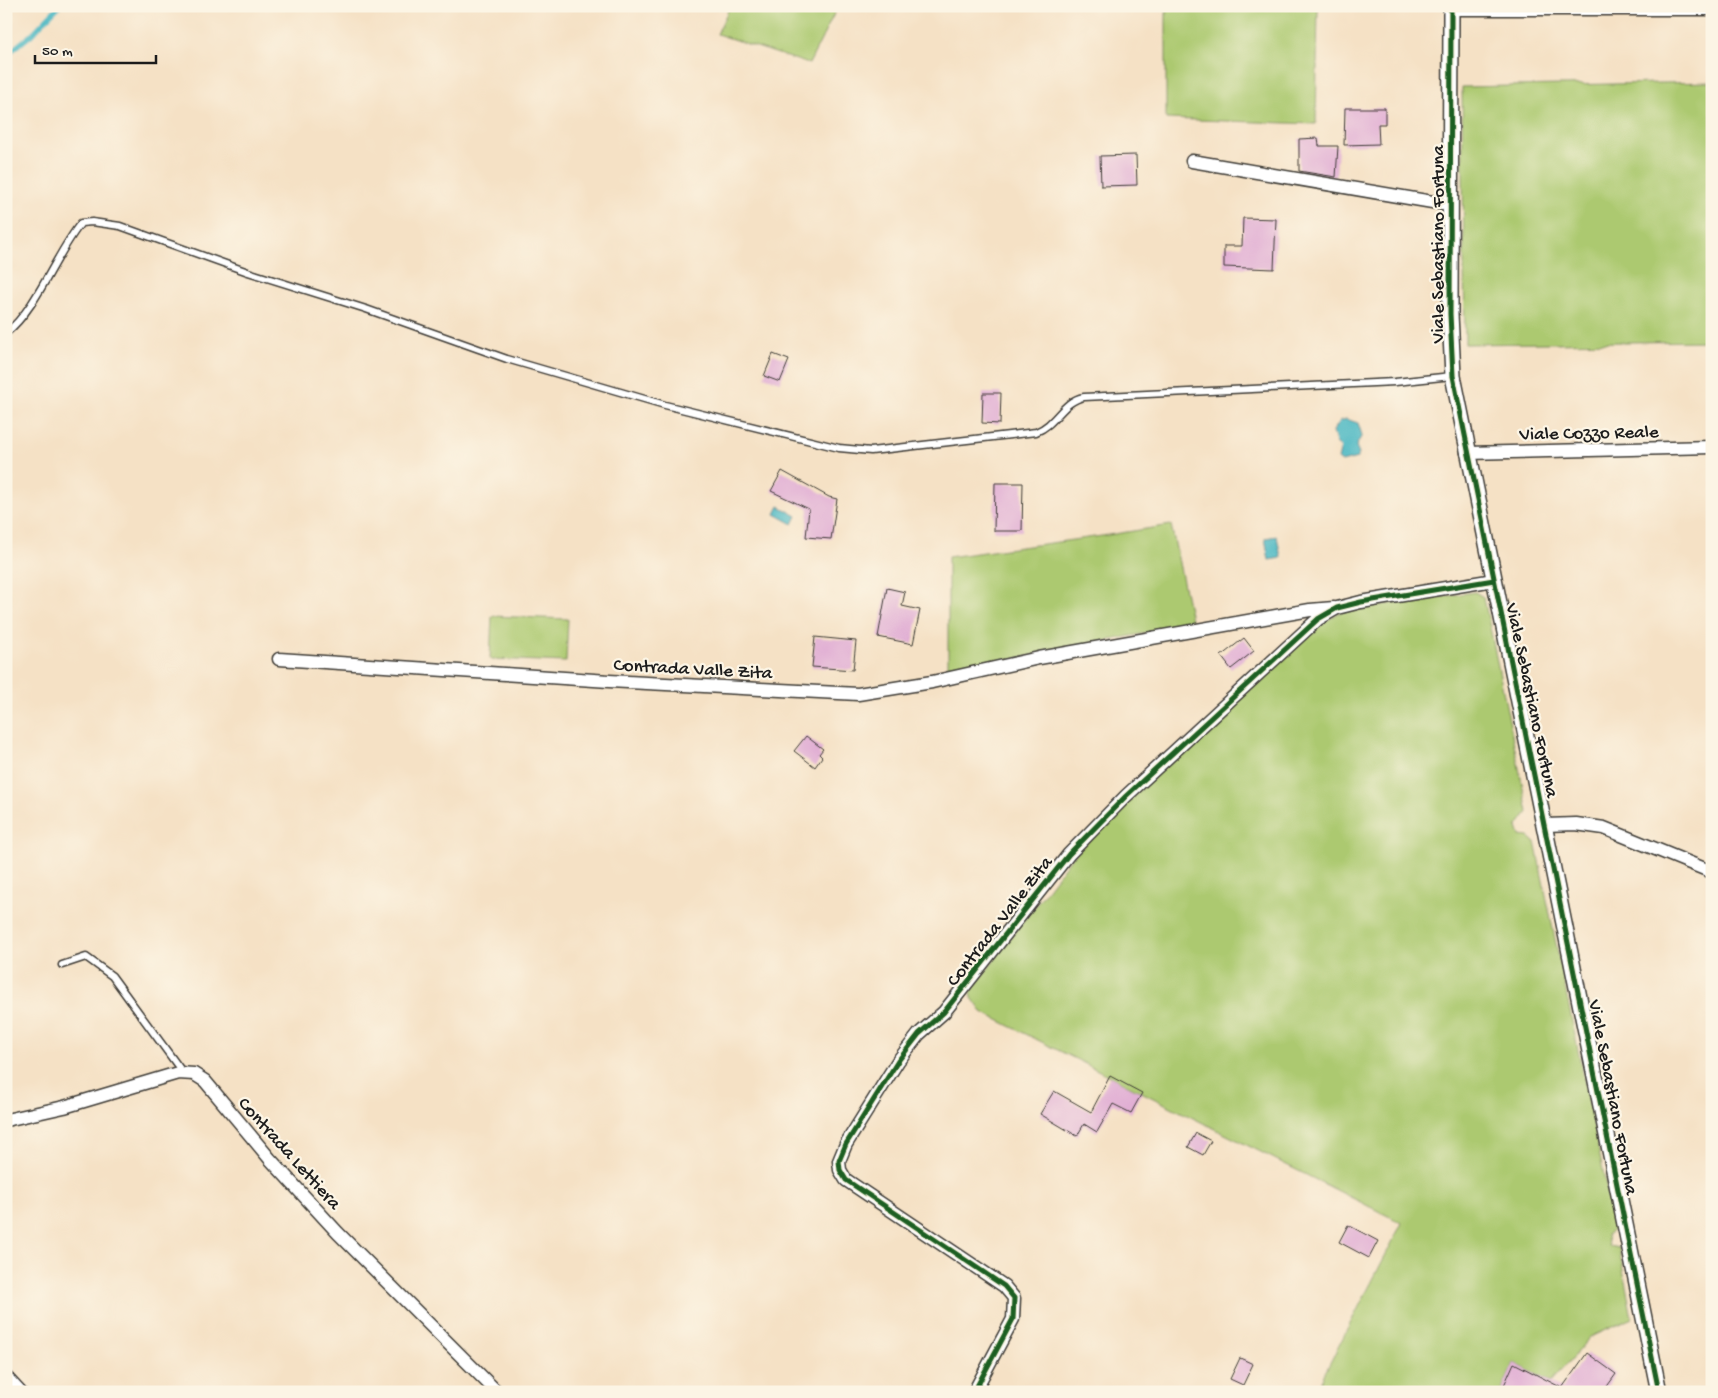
<svg xmlns="http://www.w3.org/2000/svg" width="1718" height="1398" viewBox="0 0 1718 1398" font-family="'Gochi Hand',sans-serif">
<style>
.green{fill:#acc970;stroke:#647246}
.water{fill:#49b7c3;stroke:#326a70}
.lines{fill:none;stroke-linecap:round;stroke-linejoin:round}
.stream{stroke:#49b7c3;stroke-width:5}
.building{fill:#e1afd4}
.service-casing{stroke:#3d3a35;stroke-width:9}
.minor-casing{stroke:#3d3a35;stroke-width:15}
.tertiary-casing{stroke:#3d3a35;stroke-width:18}
.service{stroke:#fff;stroke-width:6}
.minor{stroke:#fff;stroke-width:12}
.tertiary{stroke:#fff;stroke-width:15}
.cycleway-casing{stroke:#fcf5e5;stroke-width:8}
.cycleway{stroke:#1b5e20;stroke-width:5}
.labels{text-anchor:middle;stroke-width:4.5;stroke-linejoin:round;paint-order:stroke}
.street-label{font-size:19px;fill:#1c1c1c;stroke:#fcf5e5}
</style>
<rect width="100%" height="100%" fill="#fcf5e5"/>
<filter id="ink" filterUnits="userSpaceOnUse"><feTurbulence type="fractalNoise" baseFrequency=".02" numOctaves="2"/><feDisplacementMap in="SourceGraphic" scale="10" xChannelSelector="R" yChannelSelector="G"/><feConvolveMatrix kernelMatrix="1 2 1 2 8 2 1 2 1" color-interpolation-filters="sRGB"/></filter>
<filter id="wash" filterUnits="userSpaceOnUse"><feTurbulence type="fractalNoise" baseFrequency=".0096" numOctaves="4" result="noise"/><feDisplacementMap in="SourceGraphic" scale="20" xChannelSelector="R" yChannelSelector="G"/><feGaussianBlur stdDeviation="1.12" result="paint"/><feColorMatrix in="noise" values="0 0 0 0 0 0 0 0 0 0 0 0 0 0 0 0 0 1.4 0 .05"/><feComposite in="paint" operator="in"/></filter>
<g filter="url(#wash)">
<rect width="100%" height="100%" fill="#f5e1c5"/>
<!-- green -->
<path class="green" d="M730,6H838L809,64L717,34Z
M1166,6H1318L1316,124L1166,119Z
M1712,82V341L1465,344L1462,87Z
M1171,525L1192,624L948,672V557L1102,536Z
M1475,592L1483,597L1485,603L1528,812L1517,827L1520,836L1529,837L1535,842L1615,1229L1607,1235L1608,1246L1619,1248L1632,1318L1590,1337L1551,1382L1514,1363L1501,1392H1315L1402,1223L982,1012L972,998L971,991L1071,858L1169,762L1315,629L1338,613L1353,609Z
M492,616L568,619L566,662L490,659Z"/>
<!-- water -->
<path class="water" d="M1346,419L1358,423L1362,435L1356,446L1359,454L1357,458L1342,462L1338,459L1341,447L1336,443L1333,431L1340,421Z
M779,506L797,516L793,524L775,514Z
M1277,536L1281,558L1269,560L1265,538Z"/>
<g class="lines">
<!-- stream -->
<path class="stream" d="M6,55L31,35L59,6"/>
</g>
<g id="blocks">
<!-- building -->
<path class="building" d="M1345,108H1385V124H1378L1379,144L1344,145Z
M1318,138L1319,146H1338L1336,177L1299,171V139Z
M1136,155L1137,185L1101,186L1100,156Z
M1243,218L1276,219L1274,269L1224,267V246H1242Z
M773,354L789,360L780,382L764,376Z
M983,393H1001L1000,424L982,423Z
M782,471L829,497L837,499L831,539L806,537L809,509L771,491Z
M995,483H1023L1022,531H994Z
M887,588L905,592L902,606L920,610L913,644L878,637Z
M815,637L856,641L853,670L812,667Z
M1244,638L1254,651L1231,669L1221,656Z
M806,736L823,749L819,754L822,757L815,767L794,751Z
M1110,1076L1142,1093L1131,1113L1113,1104L1097,1132L1084,1124L1077,1136L1040,1114L1054,1091L1091,1112Z
M1196,1133L1211,1141L1203,1155L1188,1147Z
M1348,1225L1378,1241L1369,1258L1339,1242Z
M1587,1353L1616,1374L1603,1392H1501L1514,1363L1562,1388Z
M1240,1358L1253,1364L1243,1385L1230,1379Z"/>
</g>
</g>
<g filter="url(#ink)">
<use href="#blocks" fill-opacity="0" stroke="#3d3a35" stroke-width="1"/>
<g class="lines">
<defs>
<path id="service" d="M1451,12H1712
M6,333C38,307 55,255 81,223L92,222L120,226L248,272L366,309L507,359L665,405L839,448L871,451L1036,432C1057,424 1062,401 1084,397L1395,382L1452,376
M62,965L86,957L112,976L183,1073"/>
<path id="minor" d="M1192,161L1450,205
M1467,453L1712,447
M279,659L609,681L858,694L932,682L1039,658L1310,610L1334,608
M1545,825L1576,824L1604,828L1712,872
M6,1120L64,1107L178,1073L194,1074L205,1081L270,1159L338,1233L497,1392
M6,1377L20,1392
M974,1392L1013,1319L1014,1298L1004,1286L846,1180L840,1170L839,1161L846,1144L898,1061L919,1034L944,1012L1069,854L1126,796L1318,619L1337,608L1361,602L1494,580"/>
<path id="tertiary" d="M1451,6L1450,314L1453,376L1659,1392"/>
</defs>
<!-- service casing -->
<use href="#service" class="service-casing"/>
<!-- minor casing -->
<use href="#minor" class="minor-casing"/>
<!-- tertiary casing -->
<use href="#tertiary" class="tertiary-casing"/>
<!-- service -->
<use href="#service" class="service"/>
<!-- minor -->
<use href="#minor" class="minor"/>
<!-- tertiary -->
<use href="#tertiary" class="tertiary"/>
<defs>
<path id="cycleway" d="M1451,6L1450,314L1453,376L1659,1392
M974,1392L1013,1319L1014,1298L1004,1286L846,1180L840,1170L839,1161L846,1144L898,1061L919,1034L944,1012L1069,854L1126,796L1318,619L1337,608L1361,602L1494,580"/>
</defs>
<!-- cycleway casing -->
<use href="#cycleway" class="cycleway-casing"/>
<!-- cycleway -->
<use href="#cycleway" class="cycleway"/>
</g>
</g>
<g class="labels">
<!-- street labels -->
<g class="street-label">
<text transform="translate(1436 244) rotate(-90)" y="7">Viale Sebastiano Fortuna</text>
<text transform="translate(1589 431) rotate(-1)" y="7">Viale Cozzo Reale</text>
<text transform="translate(693 667) rotate(3)" y="7">Contrada Valle Zita</text>
<text transform="translate(1534 700) rotate(78)" y="7">Viale Sebastiano Fortuna</text>
<text transform="translate(998 920) rotate(-52)" y="7">Contrada Valle Zita</text>
<text transform="translate(1615 1097) rotate(79)" y="7">Viale Sebastiano Fortuna</text>
<text transform="translate(291 1152) rotate(48)" y="7">Contrada Lettiera</text>
</g>
</g>
<!-- margin -->
<rect width="1718" height="1398" fill="none" stroke="#fcf5e5" stroke-width="25"/>
<!-- scale -->
<path d="M35 55v8h121v-8" fill="none" stroke="#1c1c1c" stroke-width="2.5"/>
<text x="42" y="55" font-size="15" fill="#1c1c1c" stroke="#fcf5e5" stroke-width="4" paint-order="stroke">50 m</text>
</svg>
